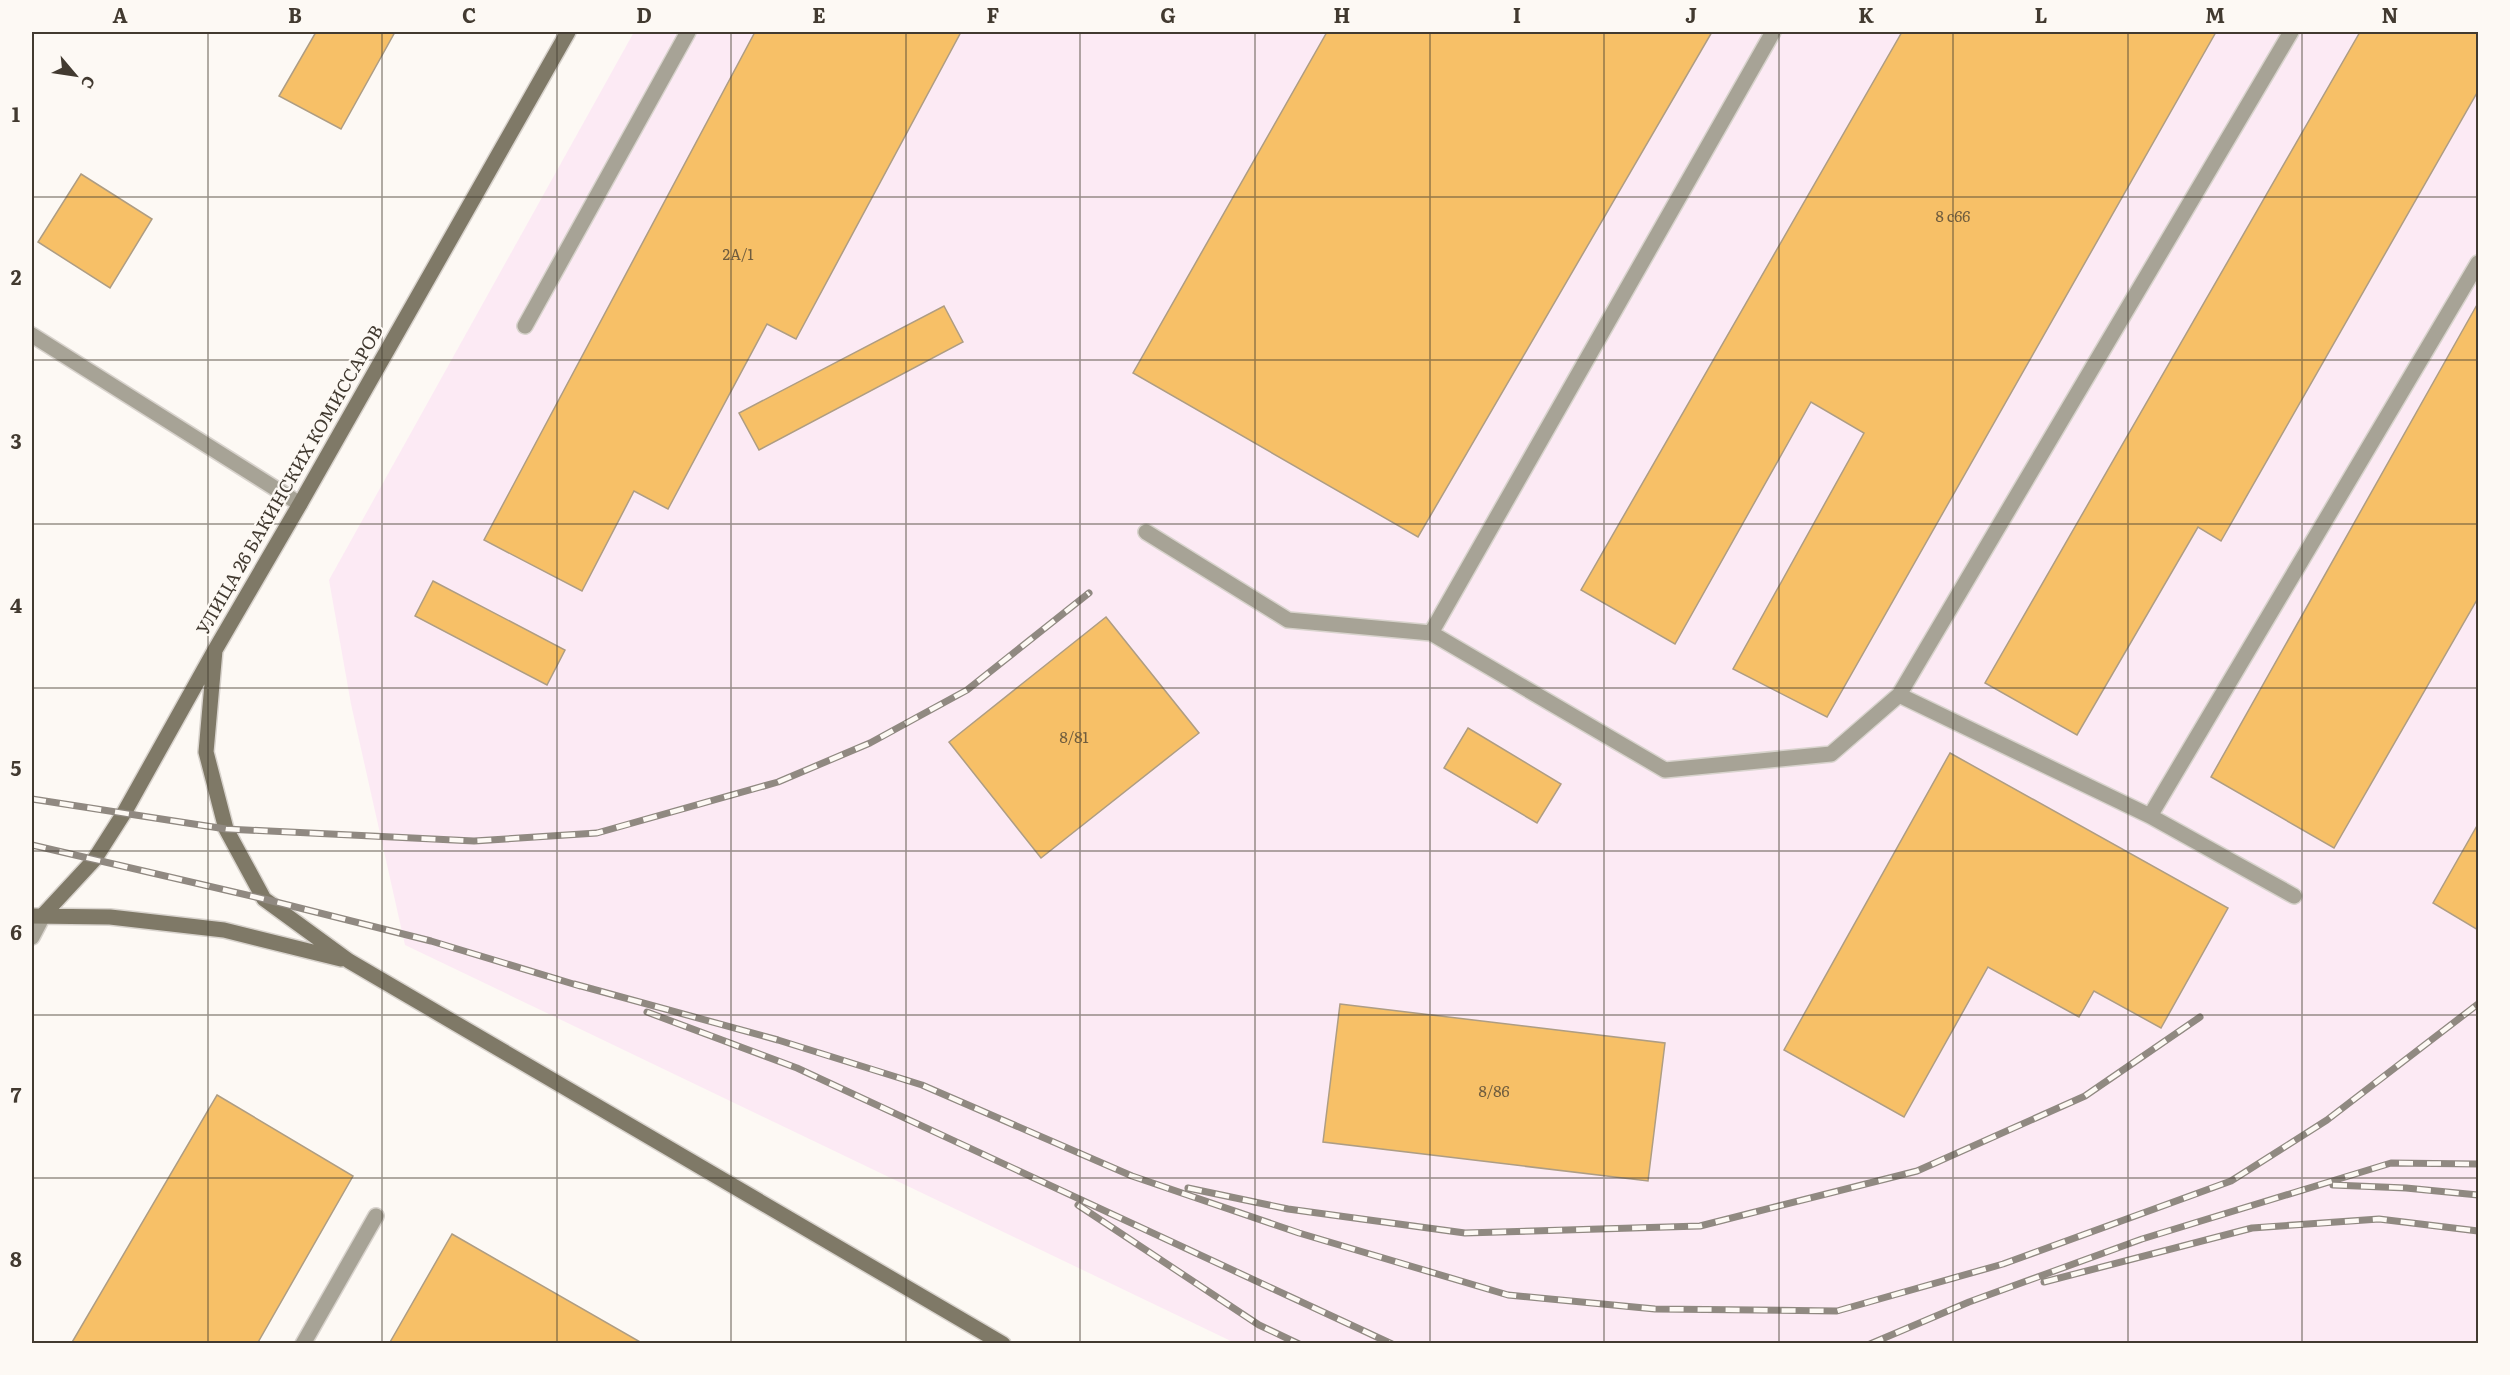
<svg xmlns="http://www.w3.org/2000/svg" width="2510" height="1375" viewBox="0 0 2510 1375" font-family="Literata,serif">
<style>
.industrial{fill:#fceaf4}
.building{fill:#f7c067;stroke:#ae9d83;stroke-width:1.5}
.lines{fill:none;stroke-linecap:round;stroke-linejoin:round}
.service-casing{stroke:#d8d3cd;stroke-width:18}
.secondary-casing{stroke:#d8d3cd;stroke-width:18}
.service{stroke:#a7a396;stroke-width:15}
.secondary{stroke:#7f7967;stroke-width:15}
.rail-casing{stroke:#908981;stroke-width:7}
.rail{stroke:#fdf9f4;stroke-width:4.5;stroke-dasharray:14;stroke-linecap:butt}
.grid{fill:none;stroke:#423a30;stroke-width:1.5;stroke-opacity:0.55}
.labels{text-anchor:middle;stroke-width:4.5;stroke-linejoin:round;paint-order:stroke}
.number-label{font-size:15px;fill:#6f5c3e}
.street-label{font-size:18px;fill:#423a30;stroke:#fdf9f4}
.neatline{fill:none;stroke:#423a30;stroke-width:2}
.grid-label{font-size:20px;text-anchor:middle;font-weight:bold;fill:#423a30}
</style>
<rect width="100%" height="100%" fill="#fdf9f4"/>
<!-- industrial -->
<path class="industrial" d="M634,32H2478V1343H1235L405,945L351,704L329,580Z"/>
<!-- building -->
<path class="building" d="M316,32H395L341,129L279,96Z
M755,32H961L796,339L767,324L668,509L634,491L582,591L484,540Z
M1327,32H1712L1418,537L1133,373Z
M1902,32H2216L1827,717L1733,669L1864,433L1811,402L1675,644L1581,590Z
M2360,32H2478V91L2221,541L2198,527L2077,735L1985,683Z
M81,174L152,219L110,288L38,242Z
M2478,303V598L2334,848L2211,777Z
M944,306L963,342L759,450L739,413Z
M433,581L565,650L547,685L415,616Z
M1106,617L1199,733L1041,858L949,742Z
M1468,728L1561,784L1537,823L1444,768Z
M1950,753L2228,908L2161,1028L2094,991L2079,1017L1988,967L1904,1117L1784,1050Z
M2478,824V930L2433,903Z
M1340,1004L1665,1043L1648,1181L1323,1142Z
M217,1095L353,1176L257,1344H71Z
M452,1234L642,1343L389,1344Z"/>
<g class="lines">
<defs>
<path id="service" d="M525,326L688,32
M32,335L300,504
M1146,532L1288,620L1431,633L1665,770L1831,754L1899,695L2291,32
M1431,633L1773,32
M1899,695L2150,816L2294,896
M2150,816L2478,263
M32,937L44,914
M303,1344L376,1216"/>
<path id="secondary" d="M215,650L206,752L226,829L264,899L349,961L1003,1344
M44,914L94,860L124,813L215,650L300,504L568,32
M32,916L110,917L224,930L341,959"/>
</defs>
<!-- service casing -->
<use href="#service" class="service-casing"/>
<!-- secondary casing -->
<use href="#secondary" class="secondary-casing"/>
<!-- service -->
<use href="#service" class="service"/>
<!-- secondary -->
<use href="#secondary" class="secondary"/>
<defs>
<path id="rail" d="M32,799L226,829L474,841L597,833L778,782L870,743L967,690L1089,593
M32,845L264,899L431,941L580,986
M574,984L778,1040L922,1085L1132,1176L1299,1233L1508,1295L1655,1309L1837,1311L2003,1264L2231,1181L2327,1120L2478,1004
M647,1012L797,1068L1392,1344
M2333,1185L2406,1188L2478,1195
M1188,1188L1288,1209L1465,1233L1700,1226L1917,1171L2085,1096L2200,1017
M1078,1205L1259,1325L1299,1344
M2044,1282L2252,1228L2379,1219L2478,1231
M1870,1344L1969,1302L2142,1239L2391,1163L2478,1164"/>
</defs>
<!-- rail casing -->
<use href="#rail" class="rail-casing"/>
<!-- rail -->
<use href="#rail" class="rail"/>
</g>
<!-- grid -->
<path class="grid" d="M208,32V1344M382,32V1344M557,32V1344M731,32V1344M906,32V1344M1080,32V1344M1255,32V1344M1430,32V1344M1604,32V1344M1779,32V1344M1953,32V1344M2128,32V1344M2302,32V1344M32,197H2478M32,360H2478M32,524H2478M32,688H2478M32,851H2478M32,1015H2478M32,1178H2478"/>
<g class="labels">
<!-- number labels -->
<g class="number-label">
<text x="1953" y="222">8 с66</text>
<text x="738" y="260">2А/1</text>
<text x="1074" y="743">8/81</text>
<text x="1494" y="1097">8/86</text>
</g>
<!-- street labels -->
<g class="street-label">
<text transform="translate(290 480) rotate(-60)" y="6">УЛИЦА 26 БАКИНСКИХ КОМИССАРОВ</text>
</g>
</g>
<!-- border -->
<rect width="2510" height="1375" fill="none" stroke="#fdf9f4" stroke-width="66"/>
<!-- north arrow -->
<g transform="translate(75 75) rotate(119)" stroke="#fdf9f4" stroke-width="4.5" paint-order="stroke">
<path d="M0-4.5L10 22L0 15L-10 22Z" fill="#423a30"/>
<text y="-9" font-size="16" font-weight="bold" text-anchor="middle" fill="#423a30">С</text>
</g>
<rect x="33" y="33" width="2444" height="1309" class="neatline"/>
<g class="grid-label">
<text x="120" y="23">A</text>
<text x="295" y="23">B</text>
<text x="469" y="23">C</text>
<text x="644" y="23">D</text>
<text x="819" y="23">E</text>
<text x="993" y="23">F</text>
<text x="1168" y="23">G</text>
<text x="1342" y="23">H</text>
<text x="1517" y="23">I</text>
<text x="1691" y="23">J</text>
<text x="1866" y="23">K</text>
<text x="2041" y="23">L</text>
<text x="2215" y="23">M</text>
<text x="2390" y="23">N</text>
<text x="16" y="122">1</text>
<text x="16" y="285">2</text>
<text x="16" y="449">3</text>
<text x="16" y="613">4</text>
<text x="16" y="776">5</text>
<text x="16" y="940">6</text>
<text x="16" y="1103">7</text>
<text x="16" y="1267">8</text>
</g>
</svg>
